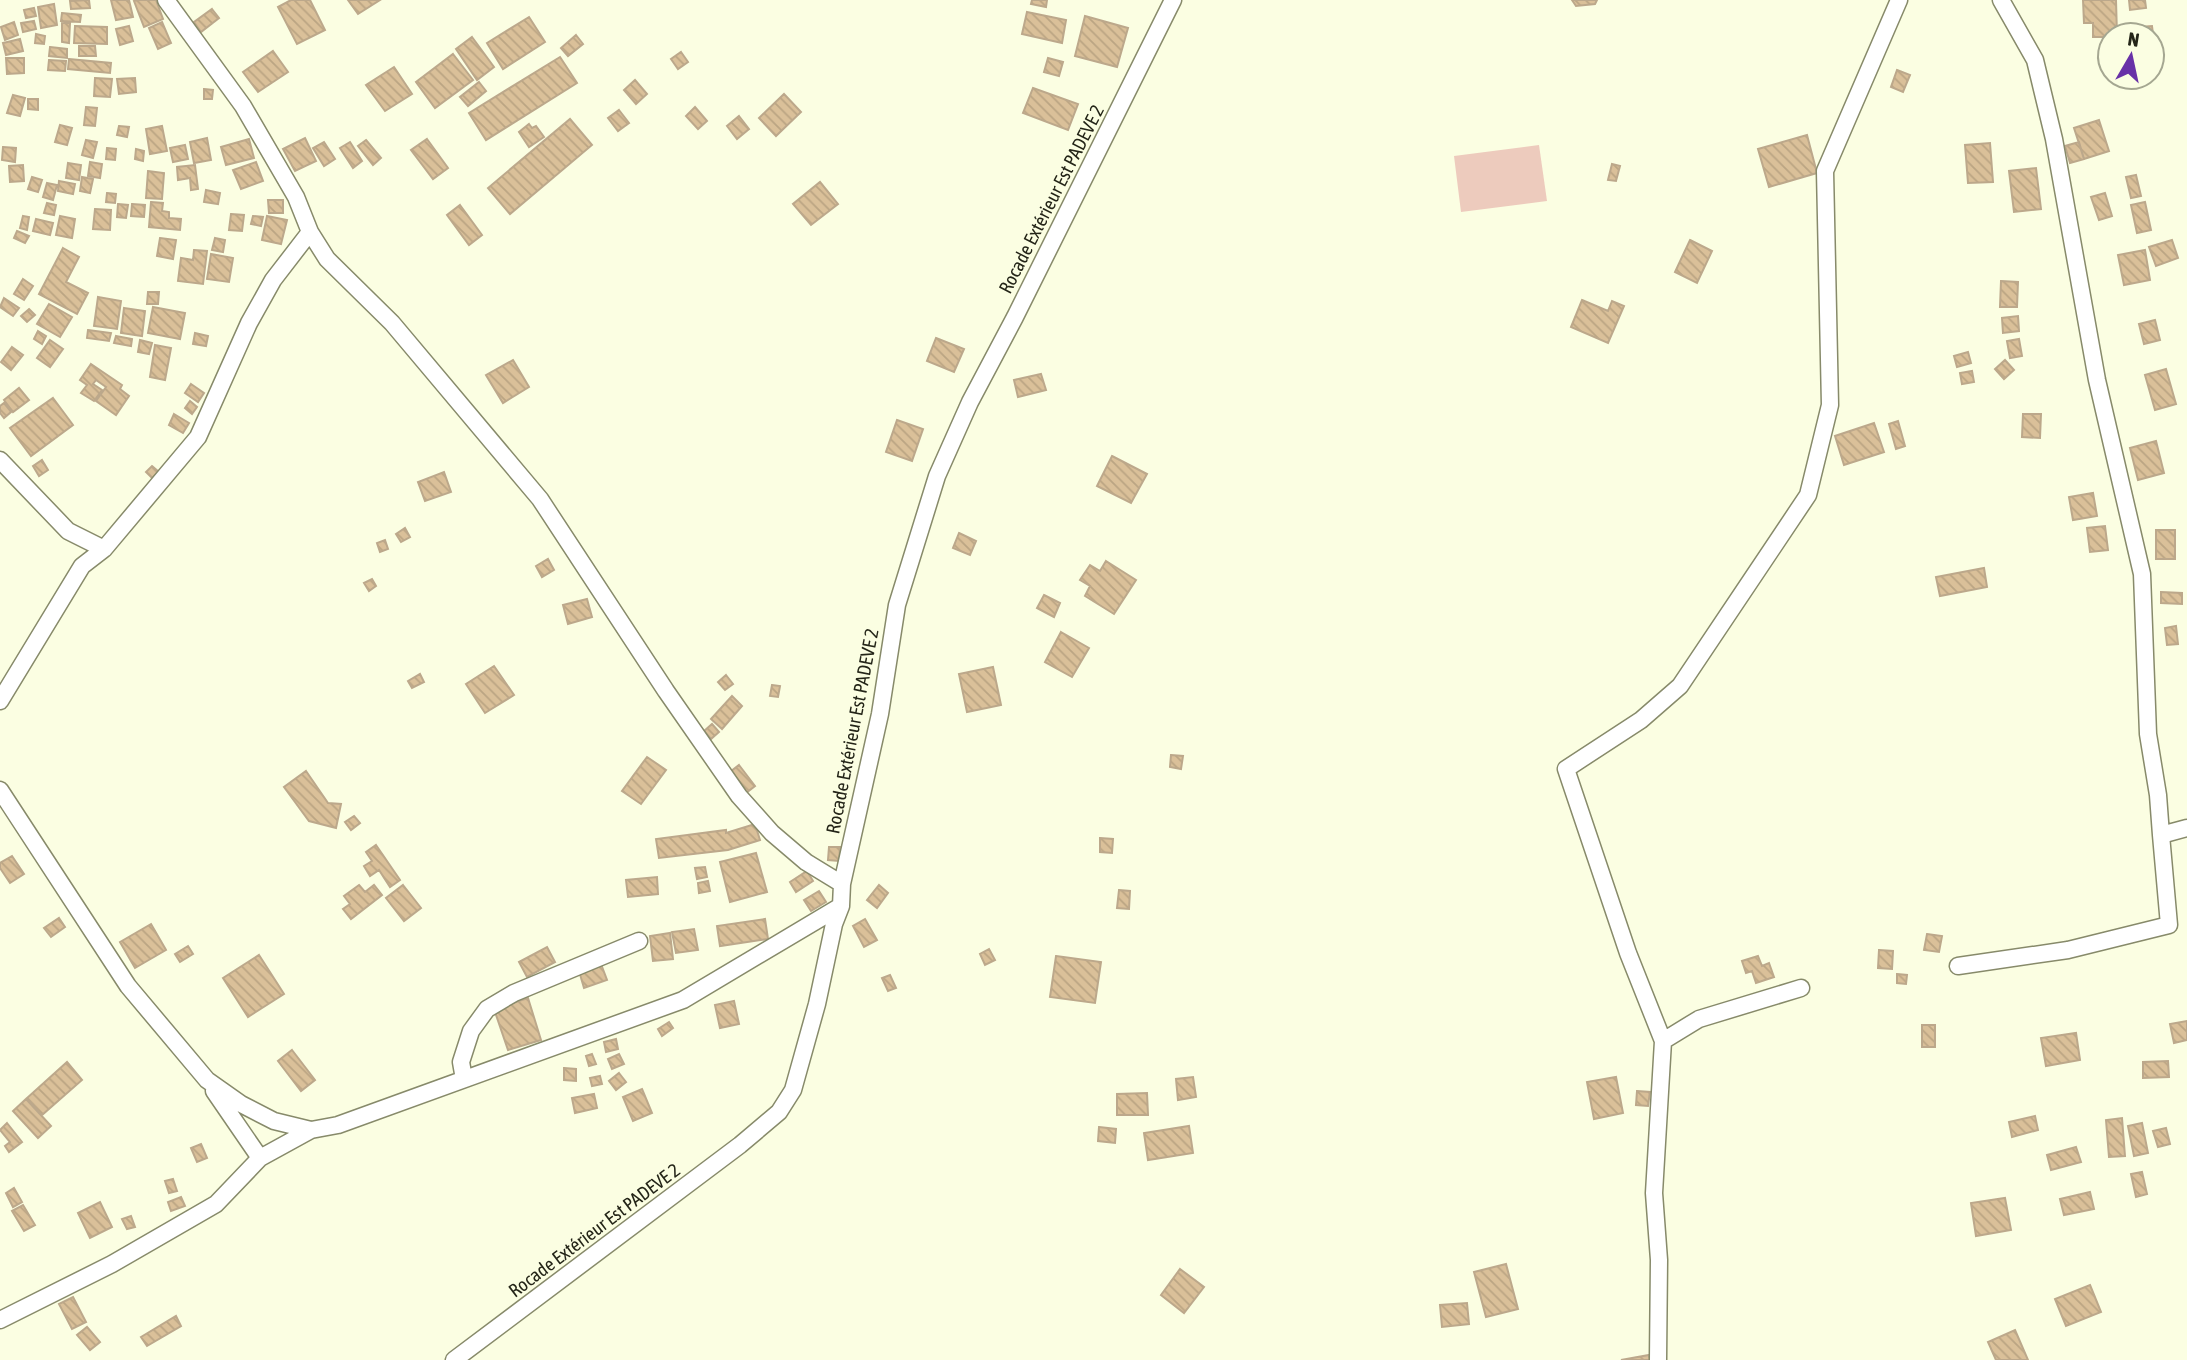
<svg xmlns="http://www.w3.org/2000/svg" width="2187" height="1360" viewBox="0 0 2187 1360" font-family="'Asap Condensed',sans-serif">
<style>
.pitch{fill:#edcbbd}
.building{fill:url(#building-back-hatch);stroke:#bca88b;stroke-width:2}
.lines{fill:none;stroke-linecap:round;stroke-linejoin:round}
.street-casing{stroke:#878a6a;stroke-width:19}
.street{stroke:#fff;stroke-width:16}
.labels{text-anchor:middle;stroke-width:5;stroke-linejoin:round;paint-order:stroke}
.street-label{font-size:19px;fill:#242518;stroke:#fbfee2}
</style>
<defs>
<pattern id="building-back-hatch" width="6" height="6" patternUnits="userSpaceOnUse" patternTransform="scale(1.75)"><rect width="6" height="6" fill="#dac099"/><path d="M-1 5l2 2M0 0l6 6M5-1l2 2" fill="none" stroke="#bba583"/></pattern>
</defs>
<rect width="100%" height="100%" fill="#fbfee2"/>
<!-- pitch -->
<path class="pitch" d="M1539,145L1547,201L1461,212L1454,156Z"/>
<!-- building -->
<path class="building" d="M89,0L90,8L71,9L70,1Z
M111,0H129L133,17L116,20Z
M138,0H156L163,19L144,27L134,1Z
M291,0H310L325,30L297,44L278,7Z
M348,0H380L358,14Z
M1032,0H1047L1046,7L1031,4Z
M1572,0H1597L1595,4L1576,6Z
M2083,0H2116L2117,35H2110V43L2104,44V37H2093V23H2084Z
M2129,0H2145L2146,8L2130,10Z
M54,4L57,25L41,28L38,7Z
M34,8L36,16L26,18L24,10Z
M212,9L219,18L201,32L194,22Z
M1027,12L1066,20L1062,43L1022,34Z
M62,13L81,15L80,22L61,21Z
M1085,16L1128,28L1117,67L1075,56Z
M529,17L545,42L503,69L487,43Z
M34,21L36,29L23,32L21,23Z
M14,22L18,35L5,40L1,27Z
M162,22L171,43L158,49L149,28Z
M62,23H70L69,43L62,42Z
M75,26L107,27V44L74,43Z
M129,26L133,41L120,45L116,29Z
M2152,26L2154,42H2152V35H2125L2124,28Z
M36,34L45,36L44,44L35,43Z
M576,35L583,44L568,56L561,48Z
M472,37L494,67L477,80L456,49Z
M20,39L23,51L6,55L3,43Z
M79,46H95L96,56H79Z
M50,47L67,49V58L49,56Z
M273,51L288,72L258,92L243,72Z
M681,52L688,62L678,69L671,59Z
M453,54L473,80L435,108L416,82Z
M560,57L577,83L486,140L469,113Z
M6,58H24V73L7,74Z
M1048,58L1063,62L1059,76L1044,72Z
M69,59L111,63L110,73L68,69Z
M49,60L66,61L65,71L48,70Z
M394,67L412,94L385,111L366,85Z
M1897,70L1910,75L1903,92L1891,87Z
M95,78L112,79L110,97L94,96Z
M135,78L136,92L119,94L117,79Z
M635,80L647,94L636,104L624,90Z
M479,82L486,91L468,106L460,97Z
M1033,88L1078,104L1068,130L1023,113Z
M204,89L213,90L212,99H204Z
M784,94L801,112L776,136L759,118Z
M13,95L25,98L20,116L7,113Z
M28,99H38V110L28,109Z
M86,107L97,108L95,126L84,125Z
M695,107L707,121L698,129L686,116Z
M619,110L629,123L618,131L608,118Z
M739,116L749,129L737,139L727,126Z
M570,119L592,145L510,214L488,188Z
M2099,120L2109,151L2084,159L2074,128Z
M529,124L532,128L536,126L544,137L529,147L519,132Z
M60,125L72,128L67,145L55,142Z
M119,126L129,127L127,137L117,135Z
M162,126L167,151L150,154L146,129Z
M1807,135L1817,173L1769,187L1758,149Z
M207,138L211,160L194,163L190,142Z
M305,138L316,161L295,171L283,149Z
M249,139L254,158L226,165L221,147Z
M427,139L448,168L433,179L411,150Z
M86,140L97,142L93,158L82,155Z
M366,140L381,158L373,165L358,146Z
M324,142L335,159L324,166L313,148Z
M350,142L362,161L353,168L340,148Z
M2079,142L2084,159L2070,163L2065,146Z
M1990,143L1993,182L1968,183L1965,145Z
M185,145L188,159L173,162L170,148Z
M3,147L16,148L15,162L2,160Z
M107,148L116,149L115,160L106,159Z
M136,149L144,151L143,161L135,159Z
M90,162L102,164L100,178L88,176Z
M256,162L263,181L241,189L233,170Z
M68,163L81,165L79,180L66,178Z
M1612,164L1620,166L1616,181L1608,180Z
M23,165L24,181L10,182L9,166Z
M195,165L198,189L191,190L190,178L178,180L177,167Z
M2036,168L2041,209L2014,212L2009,171Z
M148,171L164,173L162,199L146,198Z
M2136,175L2141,196L2131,198L2126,177Z
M32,177L42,180L38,192L28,189Z
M82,177L93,179L90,193L80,191Z
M59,181L75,184L73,194L58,191Z
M820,182L838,204L811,225L793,204Z
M47,183L57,185L53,200L43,197Z
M206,190L220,193L218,204L204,202Z
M107,193L116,194L115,203L106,202Z
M2105,193L2112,216L2099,220L2091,197Z
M268,200H283V213H269Z
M151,202L163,203L162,211L169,212V218L181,219L180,230L149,227Z
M2145,202L2151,230L2137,233L2131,205Z
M47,203L56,205L54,215L44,213Z
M118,204L128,205L126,218L117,217Z
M132,204L145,205L144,217L131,216Z
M460,205L482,235L469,245L447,215Z
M95,209L111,210L110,230L93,229Z
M231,214L244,215L242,231L229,230Z
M23,216L29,217L27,230L20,228Z
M60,216L75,219L72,238L56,235Z
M253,216L263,217L261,226L251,224Z
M267,216L287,220L281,244L262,240Z
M36,219L53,223L50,235L33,231Z
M17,231L29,236L25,243L14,238Z
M160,238L176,240L173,259L157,256Z
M215,238L225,240L223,252L212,250Z
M1690,240L1712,251L1697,283L1675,272Z
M2172,240L2178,258L2156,266L2149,247Z
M63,248L79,257L66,282L88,293L77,314L39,294Z
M194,250L207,251L203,284L178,281L181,258L193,260Z
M2145,250L2150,280L2124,285L2118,255Z
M211,254L233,258L229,282L207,279Z
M23,279L33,286L24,300L14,294Z
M2001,281L2018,282L2017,307H2000Z
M148,292H159L158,304H147Z
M98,297L121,301L117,329L94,326Z
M4,298L19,308L13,316L0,307Z
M1582,300L1608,311L1612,301L1624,306L1608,343L1571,327Z
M49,304L72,317L60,337L37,324Z
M153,307L185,313L180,339L148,333Z
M124,308L145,311L142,336L121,333Z
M29,309L35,315L27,322L21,316Z
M2018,316L2019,331L2003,333L2002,318Z
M2155,320L2160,340L2144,344L2139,324Z
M88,330L111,333L109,341L87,338Z
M38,331L46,336L42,344L34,339Z
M195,333L208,336L206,346L193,344Z
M116,336L132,339L131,346L114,343Z
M936,338L964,349L954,372L927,361Z
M2019,339L2022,356L2010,358L2007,341Z
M50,340L63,349L50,367L37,358Z
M140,340L152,343L149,354L138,352Z
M155,345L171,348L165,380L150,377Z
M12,347L23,355L11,370L1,362Z
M1968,352L1971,363L1957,367L1954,356Z
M513,360L529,387L503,403L486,375Z
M2005,360L2014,370L2004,379L1995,369Z
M91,364L122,385L120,389L129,396L116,415L96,401L106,387L96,380L93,384L102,390L94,401L81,393L87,385L80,380Z
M2166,369L2176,404L2155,410L2145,375Z
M1972,371L1974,382L1962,384L1960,373Z
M1041,374L1046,390L1018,397L1014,380Z
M191,384L204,393L198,402L185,393Z
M19,388L29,400L13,412L4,400Z
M53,398L73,425L31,456L10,428Z
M190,401L197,407L192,414L185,408Z
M4,403L11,412L4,418L0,413V406Z
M174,414L189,423L183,433L169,425Z
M2023,414H2041L2040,438L2022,437Z
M897,420L923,429L912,461L886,452Z
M1898,421L1905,446L1896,449L1889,424Z
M1874,423L1884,452L1844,465L1835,436Z
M2156,441L2164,473L2138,480L2130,448Z
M1112,456L1147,474L1131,503L1097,486Z
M42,460L48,470L39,476L33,466Z
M152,466L159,472L152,478L146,472Z
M444,472L451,492L425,501L418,482Z
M2093,493L2097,516L2073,520L2069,497Z
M2105,526L2108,550L2090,552L2087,528Z
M405,528L410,537L401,542L396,534Z
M2156,530H2175V559H2156Z
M959,533L976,541L970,555L953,548Z
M385,540L388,549L380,552L377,543Z
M548,559L554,570L542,577L536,566Z
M1106,561L1136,580L1114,614L1085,596L1090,586L1080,580L1090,565L1100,571Z
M1984,568L1987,587L1940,596L1936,577Z
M372,579L376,586L369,591L364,583Z
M2161,592L2182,593V604L2161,603Z
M1044,595L1060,603L1054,617L1037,608Z
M587,599L592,617L568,624L563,605Z
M2176,626L2178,644L2167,645L2165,628Z
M1061,632L1089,648L1072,677L1045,662Z
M494,666L514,695L485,713L466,684Z
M993,667L1001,705L967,712L959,674Z
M420,674L424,682L412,688L408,681Z
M726,675L733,684L725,690L718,682Z
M772,685L780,686L778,697L770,696Z
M732,696L742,706L722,729L711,719Z
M712,724L719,732L711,739L704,731Z
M1171,755L1183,756L1181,769L1170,767Z
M647,757L666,770L641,804L622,791Z
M739,765L755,786L746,793L730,772Z
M306,771L328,803L341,804L336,828L309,821L284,787Z
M354,816L360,823L351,830L345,822Z
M755,824L760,840L728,850L659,858L656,839L726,830V833Z
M1100,838L1113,839L1112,853L1100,852Z
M376,845L400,880L390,887L379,870L370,876L364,866L372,861L366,852Z
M829,847H840L839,861L828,860Z
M756,853L767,892L730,902L720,862Z
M12,856L24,874L10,883L0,868V863Z
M705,867L707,877L697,879L695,868Z
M807,871L813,881L796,892L790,882Z
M657,877L658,894L628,897L626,880Z
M708,881L710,891L699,893L698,883Z
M359,885L365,892L374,885L382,895L351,919L343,909L350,904L344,896Z
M403,885L421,908L404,921L386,898Z
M879,885L888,893L877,908L867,900Z
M1119,890L1130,891L1129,909L1117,908Z
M819,891L826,902L811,911L804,900Z
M59,918L65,927L51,937L44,928Z
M765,919L768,939L720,946L717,926Z
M865,919L877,940L864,947L853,926Z
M151,924L166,950L135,968L120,942Z
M694,929L698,950L676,953L672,932Z
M670,933L673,959L653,961L650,936Z
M1927,934L1942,936L1939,952L1924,950Z
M188,946L193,954L180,962L175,954Z
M547,947L555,962L527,977L519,962Z
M989,949L995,960L985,965L980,954Z
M1879,950L1893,951L1892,969L1878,968Z
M259,955L284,994L248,1017L223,978Z
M1056,956L1101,962L1095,1003L1050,997Z
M1758,956L1762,966L1769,963L1774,977L1756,983L1752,971L1746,973L1742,961Z
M601,964L607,980L584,988L579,971Z
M1897,974L1907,975L1906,984L1897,983Z
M890,975L896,988L888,991L882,978Z
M528,998L541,1040L508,1050L494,1009Z
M734,1001L739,1024L720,1028L715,1005Z
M2187,1021V1040L2174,1043L2170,1024Z
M669,1022L673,1028L662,1036L658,1029Z
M1922,1025H1935V1047H1922Z
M2076,1033L2080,1060L2046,1066L2041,1038Z
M616,1039L618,1049L606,1052L604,1042Z
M292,1050L315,1080L301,1091L278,1061Z
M592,1054L596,1064L589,1066L586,1056Z
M619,1054L624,1064L612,1069L608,1059Z
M2168,1061L2169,1077L2143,1078V1062Z
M67,1062L82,1080L42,1115L27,1098Z
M564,1068L576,1069V1081L564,1080Z
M619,1073L626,1082L616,1090L609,1081Z
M600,1076L602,1084L592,1086L590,1078Z
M1193,1077L1196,1097L1178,1100L1176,1079Z
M1616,1077L1623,1113L1594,1119L1587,1082Z
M642,1089L652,1113L633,1121L623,1097Z
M1637,1091L1650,1092L1648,1106L1636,1105Z
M1147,1093L1148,1115H1117V1094Z
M594,1094L597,1108L575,1113L572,1098Z
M26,1099L51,1126L38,1138L13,1111Z
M2035,1116L2038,1130L2012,1137L2009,1122Z
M2122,1118L2125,1156L2109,1157L2106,1120Z
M7,1123L22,1142L9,1152L5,1146L10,1142L0,1130Z
M2142,1123L2148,1153L2134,1156L2128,1126Z
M1189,1126L1193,1153L1148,1160L1144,1133Z
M1099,1127L1116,1129L1115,1143L1098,1141Z
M2166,1128L2170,1144L2158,1147L2153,1131Z
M201,1144L207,1158L197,1162L191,1148Z
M2076,1147L2081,1162L2051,1170L2047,1155Z
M2142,1172L2147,1194L2136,1197L2131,1174Z
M173,1179L177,1191L169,1193L165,1181Z
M14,1188L22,1202L13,1207L6,1193Z
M2090,1192L2094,1209L2064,1215L2060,1199Z
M181,1197L185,1206L171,1211L168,1202Z
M2005,1198L2011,1230L1976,1236L1971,1203Z
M100,1202L112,1227L90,1238L78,1213Z
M23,1205L35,1225L24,1231L12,1211Z
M131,1216L135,1227L127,1229L122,1219Z
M1506,1264L1518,1309L1486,1317L1474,1272Z
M1180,1269L1204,1287L1184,1313L1161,1295Z
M2090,1285L2101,1312L2066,1326L2055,1299Z
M73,1297L86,1322L72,1329L59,1304Z
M1467,1303L1469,1324L1442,1327L1440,1305Z
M176,1316L181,1326L147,1346L141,1337Z
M87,1327L100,1342L90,1350L77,1335Z
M2015,1330L2028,1360H1996L1988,1342Z
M1649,1355L1650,1360H1621Z"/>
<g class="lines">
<defs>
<path id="street" d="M166,0L243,106L296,197L310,232L327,259L392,323L540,499L666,691L739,796L772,833L806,862L842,884
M2001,0L2035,60L2054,139L2097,380L2142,574L2148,734L2158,795L2161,835L2187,828
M0,460L68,531L104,549
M0,701L82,566L104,549L198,437L249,323L273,280L310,232
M0,790L128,986L207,1080L241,1104L274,1121L311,1130L338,1125L683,1000L841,906
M1958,966L2068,950L2169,925L2161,835
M1663,1041L1699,1019L1801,988
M464,1079L461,1062L471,1031L487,1009L514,993L639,941
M214,1091L260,1158
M0,1320L112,1264L216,1204L260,1158L311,1130
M454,1360L740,1145L779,1112L793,1090L817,1004L834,924L841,906L842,884L880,714L897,605L937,476L970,402L1015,317L1173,0
M1658,1360L1659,1260L1654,1193L1663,1041L1628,953L1566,769L1641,720L1680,686L1808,495L1830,405L1825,171L1899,0"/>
</defs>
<!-- street casing -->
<use href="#street" class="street-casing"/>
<!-- street -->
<use href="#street" class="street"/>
</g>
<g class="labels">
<!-- street labels -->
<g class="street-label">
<text transform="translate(1051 199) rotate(-63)" y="7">Rocade Extérieur Est PADEVE 2</text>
<text transform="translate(852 731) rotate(-79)" y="7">Rocade Extérieur Est PADEVE 2</text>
<text transform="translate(594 1230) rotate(-37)" y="7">Rocade Extérieur Est PADEVE 2</text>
</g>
</g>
<!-- north arrow -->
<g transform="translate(2131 56) rotate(9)"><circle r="33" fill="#fbfee2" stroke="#a5a791" stroke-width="2"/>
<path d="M0-5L12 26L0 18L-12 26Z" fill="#6831a7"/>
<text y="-10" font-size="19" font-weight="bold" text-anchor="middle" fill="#242518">N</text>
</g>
</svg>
